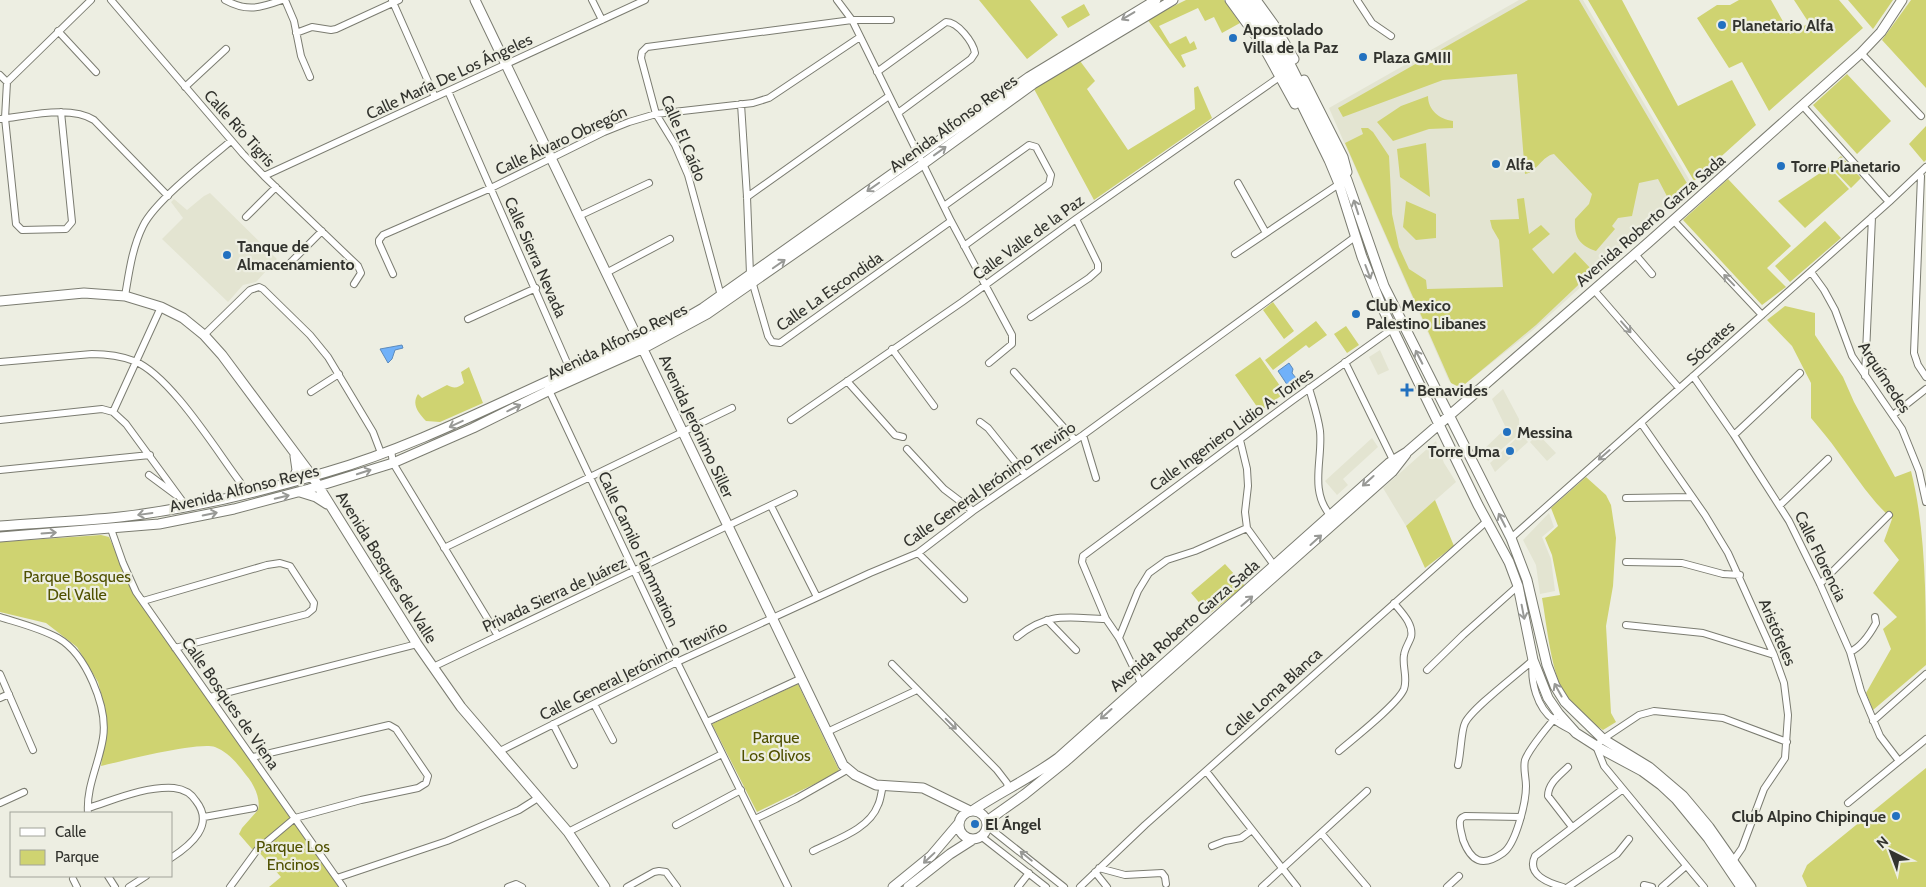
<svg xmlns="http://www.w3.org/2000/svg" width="1926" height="887" viewBox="0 0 1926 887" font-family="Cabin,sans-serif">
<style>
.built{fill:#e3e4d1}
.green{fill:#cfd371}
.water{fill:#70b1f9;stroke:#5d8bbc}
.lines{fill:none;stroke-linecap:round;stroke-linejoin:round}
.street-casing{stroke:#7b7c71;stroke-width:8}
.secondary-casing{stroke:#7b7c71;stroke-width:11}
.street{stroke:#fff;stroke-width:6}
.secondary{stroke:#fff;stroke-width:9}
.oneway{stroke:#989996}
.poi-dot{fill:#2271c0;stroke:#edeee2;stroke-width:2}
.labels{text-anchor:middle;stroke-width:4.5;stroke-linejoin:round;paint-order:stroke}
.poi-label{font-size:16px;font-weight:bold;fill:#32332e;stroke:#edeee2;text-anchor:start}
.street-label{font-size:16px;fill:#32332e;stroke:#edeee2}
.park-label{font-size:16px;fill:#4f5000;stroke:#edeee2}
</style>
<rect width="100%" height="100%" fill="#edeee2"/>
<!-- built -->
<path class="built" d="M1519,0H1583L1693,186L1532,331L1465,384L1457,386L1449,381L1329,108Z
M210,193L277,259L256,282L243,285L228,302L162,239L183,218L171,202L174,199L187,210L204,196Z
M1380,350L1389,370L1378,375L1369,357Z
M1503,389L1519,419V434L1488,461L1483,450L1506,428L1492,399Z
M1521,434L1528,442L1495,472L1490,463Z
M1538,434L1556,453L1547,461L1530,442Z
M1372,438L1378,447L1343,479L1348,485L1337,495L1325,481Z
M1436,441L1444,463L1456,482L1406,526L1383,488Z
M1549,513L1554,527L1542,537L1551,559L1555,591L1540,594L1536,565L1523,540Z"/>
<!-- green -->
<path class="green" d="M979,0H1030L1058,35L1027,59Z
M1186,0H1224L1240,23L1222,33L1214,17L1205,21L1198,8L1159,26L1170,44L1186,36L1190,44L1194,41L1197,49L1181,55L1186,66L1183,68L1147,19Z
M1528,0H1579L1688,185L1670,202L1658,179L1639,183L1632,216L1618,218L1612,226L1615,229L1596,251C1579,245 1574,237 1575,219L1589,204L1592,194L1554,154C1542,156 1537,172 1525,174L1517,74L1443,80L1343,117L1338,108Z
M1588,0H1622L1678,106L1732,80L1756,125L1694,181Z
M1739,0H1771L1790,34L1809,23L1794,0H1839L1863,28L1769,111L1742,62L1729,68L1697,18L1717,5H1730Z
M1848,0H1893L1873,29Z
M1911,0H1926V88L1882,40Z
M1084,4L1090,15L1068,28L1061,17Z
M1080,61L1095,81L1087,89L1128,150L1195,109L1194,88L1198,86L1212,118L1094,200L1034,89Z
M1847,74L1891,121L1857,154L1813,105Z
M1428,96C1428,110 1439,119 1453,121V128L1429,129L1393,141L1377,122L1401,106Z
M1926,126V160L1924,162L1909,144Z
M1361,128H1368L1373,132L1389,156L1392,214L1399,247L1409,269L1426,280L1427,289L1503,287L1499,240L1492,228L1490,220L1519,219L1517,199L1524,198L1529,234L1541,225L1550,234L1532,249L1553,274L1575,252L1593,271L1536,325L1465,384L1457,386L1451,383L1345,143L1363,134Z
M1426,143L1430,197L1400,177L1397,149Z
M1841,156L1861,178L1851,188L1830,166Z
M1829,167L1849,189L1805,228L1778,201Z
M1728,179L1791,246L1767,268L1786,287L1762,305L1683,220Z
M1406,201L1436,214V238L1416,240L1403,227Z
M1825,221L1841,238L1790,282L1775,266Z
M1273,302L1294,331L1284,339L1263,310Z
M1785,306L1815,313V335L1843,377L1854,402L1895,477L1911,471C1926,530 1926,602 1926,665L1873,710L1866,693L1891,649L1883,629L1897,617L1873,593L1899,560L1884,541L1892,519C1870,499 1855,475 1838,452C1830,440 1820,429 1811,418V383L1792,346L1767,320Z
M1316,321L1327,335L1309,348L1306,345L1273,370L1265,360Z
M1346,326L1359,345L1347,353L1334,334Z
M1260,357L1285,393L1260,411L1235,375Z
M469,367L483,403L440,422L426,421C419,413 411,405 418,394L422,398L447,385C454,389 458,388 464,383L461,372Z
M1586,477L1606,495L1611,505L1616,538L1613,586L1606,626L1611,713L1616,722L1603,730C1589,721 1574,712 1566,697C1551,673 1547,626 1542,598L1560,595L1552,555L1545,538L1558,526L1551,508Z
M1435,500L1454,546L1425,568L1406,526Z
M101,535L109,537L132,588L290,815V818L256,849H252L239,834L242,828L258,810C261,799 254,784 246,775C238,764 228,752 215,747C200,741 121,761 101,766L106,732L104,705L98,682L77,647L46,623L0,612V542Z
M1225,564L1245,586L1209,614L1191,593Z
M798,684L839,770L831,776L757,812L712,724Z
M1926,768V887H1807L1802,876L1807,865Z
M295,818L346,887H269L281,877L257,850Z"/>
<!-- water -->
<path class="water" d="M402,345L403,348L395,350L392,359L388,363L380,349Z
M1289,363L1293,369L1292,373L1300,383L1290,389L1278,371Z"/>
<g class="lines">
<defs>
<path id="street" d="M111,0L243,154L264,176L358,266L361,273L354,284
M225,0C247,12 260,8 282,0
M285,0L294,21L301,56L310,77
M392,0L435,97
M592,0L602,20
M837,0L852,20L951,221L1012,335V344L989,363
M1357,0L1372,23L1391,36
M58,31L96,72
M296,33L312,27L331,30L336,29L399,0
M1861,53L1921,116
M877,72L946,22C958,22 973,42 975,53L971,59L898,113
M0,75L7,82
M7,82L5,118L16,224L22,230L66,229L72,222L61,112
M7,82L91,0
M185,87L226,49
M448,91L572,374
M741,104L747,197L750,274L768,336L772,342L780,343L951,221
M1802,105L1889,202
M0,119C28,116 70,105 94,120L168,196
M1919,174L1921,176L1914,353L1918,365L1926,377
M264,176L645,0
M1238,183L1266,233
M747,197L889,96
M944,206L1029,145L1036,147L1051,175L1049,184L964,246
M579,216L649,183
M246,217L276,187
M1673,220L1762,315
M1235,254L1339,184
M1635,254L1652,274
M291,262L322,231
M1811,272L1824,290L1835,310L1852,356L1902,429L1919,471L1926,502
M606,273L670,239
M393,274L379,243V240L383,235L491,188L604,132L629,122L656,114L753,103L769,98L860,37
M1594,290L1679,388
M125,296C129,273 132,248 143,226C155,201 208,160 231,141
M721,296L688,175L675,145L656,114L641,58L642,52L647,47L852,20H891
M1031,317L1089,278L1098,270V264L1076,219
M468,319L536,288
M204,335L250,290L259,287L263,289L310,335L328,357L373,432L381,453
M892,349L934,406
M0,362L92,354C107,354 121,356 134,361C170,375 216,450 240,482L243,494
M1345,362L1391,456L1396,464
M1014,372L1075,440
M1693,376L1734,435L1789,521L1820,584L1850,652L1861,691L1880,736L1899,761
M1865,376L1872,217
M847,381L895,435L903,437
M548,388L677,662L788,887
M1309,388C1313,402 1318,416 1320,431C1323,459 1309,490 1330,515
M311,392L339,374
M113,412L161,307
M1893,415L1926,389
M0,420L102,409L113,412L126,424L186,506
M791,420L962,302L1076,219L1281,76
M980,422L988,428L1025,474
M1641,423L1705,515L1728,553L1774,655L1784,683L1788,715L1785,758L1764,789L1742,848L1731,864
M1083,435L1096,478
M1734,435L1800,373
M1240,440L1247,469L1248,486L1245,512L1247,528L1276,568
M907,449L944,489L973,511
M391,450L393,463L498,636
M0,470L150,455
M149,475L176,495
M1626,498L1692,497
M1780,505L1828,459
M771,506L817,597
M111,529L123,563L136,592L343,887
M1511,538L1889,202L1926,167
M444,548L732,408
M918,553L964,599
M1626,562L1682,563L1723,574L1740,575
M1820,584L1889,515
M143,601L267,565L280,563L290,566L314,603L313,609L307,614L175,648
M0,617C19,623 40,628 58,638C86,654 108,707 103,738C99,764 86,787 88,813
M1047,620L1076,650
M1626,625L1703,633L1774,655
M1017,637C1049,611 1068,618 1106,619
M1119,638L1138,591L1149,573L1167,560L1195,551L1247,528
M1850,652C1861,647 1870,634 1876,623L1875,617
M1533,661C1530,681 1537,708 1554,720C1559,724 1565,727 1571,730
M892,664L997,770L1007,783L1008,788
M433,667L794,494
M1427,670L1463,635L1518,586
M0,674L33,750
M1141,683L1119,638L1106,619L1082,562L1083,556L1293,400L1392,329
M210,697L417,644
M0,698L9,694
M594,704L613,740
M1873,721L1926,674
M707,722L802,678
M553,724L574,765
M827,732L917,690
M1339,751C1353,739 1398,704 1404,689C1408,678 1402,666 1404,655C1405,648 1409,643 1411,637C1414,624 1401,612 1394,603
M498,752L677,662L870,573L918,553L973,511L1083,435L1355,237
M1458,765C1461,753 1461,731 1465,723C1472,708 1518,674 1533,660
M1568,767C1560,775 1548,783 1548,796L1572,827
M1206,771L1297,887
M0,803L24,792
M1848,803L1926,739
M88,808C114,800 145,786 174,788C183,789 191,793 196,801C215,825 191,845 171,858
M204,817L254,808
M1521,817L1465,816C1462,818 1461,817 1460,821C1459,827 1462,834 1463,840C1471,861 1482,868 1503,853C1516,844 1526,802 1526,786C1526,777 1523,769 1525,760C1529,749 1551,722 1559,714
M755,819L796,799L847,770
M676,825L741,790
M987,826L1064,887
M568,832L722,754
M1321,833L1367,887
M982,837L1046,887
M1212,846L1225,841L1241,838L1252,830
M813,851C834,840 869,830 878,805C881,799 881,792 883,786
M1099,868L1125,875L1162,873L1165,877L1166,884
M1095,872L1107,887
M108,876L115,887
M337,878L447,841L519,810L538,798
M73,879L77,887
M1644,885L1652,887
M129,887L146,876
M230,887L257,850L295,818L361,800L418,788L426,783L428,776L396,729L389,725L253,757
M508,887L516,884L522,887
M627,887L654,872L659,871L666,872L677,887
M1018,887L1029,873
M1080,887L1145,825L1487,521
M1262,887L1367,791
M1447,887L1459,876
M1563,887C1549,883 1526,875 1535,856L1623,789
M1568,887L1617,854L1629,839
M1662,887L1686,866
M1704,887L1604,766L1596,746L1603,739L1639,715L1654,711L1723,718L1787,742"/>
<path id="secondary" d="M475,0L843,765L855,775L876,785L923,788L970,811
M1230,0L1262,44L1295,104
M1239,0L1266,36L1278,56L1329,160L1339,184L1362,257L1382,307L1478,505L1509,562L1518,586L1533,660L1548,698L1559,714L1576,733L1601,749L1642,771L1661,785L1676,799L1708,838L1741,887
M1247,0L1266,25L1289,62L1330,144L1347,180L1384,286L1511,538L1527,580L1547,665L1555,686L1565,702L1603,739L1649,767L1683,796L1709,827L1751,887
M1256,0L1274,25L1294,59
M1304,80L1343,157L1347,172
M0,301L84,293L125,296L161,307L183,318L204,335L222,355L312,476L417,644L461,707L568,832L605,887
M293,481L297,470L295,456
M300,492L316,497L327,504
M0,526C40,523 81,521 120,517C190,509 260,492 327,472C403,450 474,415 546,382C599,359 653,338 703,308L1029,77L1156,0
M0,537L159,524L234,509L309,489L393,463L473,428L550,390L644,348L707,314L923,164L1033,84L1173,0
M959 825a14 14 0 1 1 28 0a14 14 0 1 1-28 0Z
M972,811C1000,792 1031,778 1058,758L1389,463L1407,452L1458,408L1649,242L1861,53L1881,32L1902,0
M987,821L1025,794L1066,761L1392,472L1406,454
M893,887L931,856L959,823
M908,887L950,854L972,840"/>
</defs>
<!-- street casing -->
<use href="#street" class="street-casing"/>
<!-- secondary casing -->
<use href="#secondary" class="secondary-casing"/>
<!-- street -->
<use href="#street" class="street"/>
<!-- secondary -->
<use href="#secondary" class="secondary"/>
</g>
<!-- one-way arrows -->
<defs><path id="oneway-shaft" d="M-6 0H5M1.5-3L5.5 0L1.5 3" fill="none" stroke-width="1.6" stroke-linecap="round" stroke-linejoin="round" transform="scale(1.25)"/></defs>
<g class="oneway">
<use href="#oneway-shaft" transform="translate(1128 16) rotate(149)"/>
<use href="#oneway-shaft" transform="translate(940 151) rotate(-36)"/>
<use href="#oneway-shaft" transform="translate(873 187) rotate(145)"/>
<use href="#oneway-shaft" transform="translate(1356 207) rotate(-108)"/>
<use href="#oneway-shaft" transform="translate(779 264) rotate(-35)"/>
<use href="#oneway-shaft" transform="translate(1368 272) rotate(69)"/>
<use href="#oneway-shaft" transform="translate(1729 280) rotate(-134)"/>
<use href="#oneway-shaft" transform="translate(1626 327) rotate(49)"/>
<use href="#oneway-shaft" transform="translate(1419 357) rotate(-117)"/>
<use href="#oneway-shaft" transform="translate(514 408) rotate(-26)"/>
<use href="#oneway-shaft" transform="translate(456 424) rotate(155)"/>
<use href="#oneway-shaft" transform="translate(1604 455) rotate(139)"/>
<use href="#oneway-shaft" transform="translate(364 472) rotate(-18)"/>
<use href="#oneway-shaft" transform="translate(1368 481) rotate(138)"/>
<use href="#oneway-shaft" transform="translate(282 497) rotate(-14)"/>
<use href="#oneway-shaft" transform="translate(145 514) rotate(172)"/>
<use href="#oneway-shaft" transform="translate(210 514) rotate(-12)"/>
<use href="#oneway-shaft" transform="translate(1502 520) rotate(-117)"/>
<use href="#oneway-shaft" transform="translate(49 533) rotate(-4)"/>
<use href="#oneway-shaft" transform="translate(1316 540) rotate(-42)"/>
<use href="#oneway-shaft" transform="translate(1247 601) rotate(-41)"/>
<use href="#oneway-shaft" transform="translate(1523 612) rotate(79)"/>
<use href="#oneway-shaft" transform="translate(1558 690) rotate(-119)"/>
<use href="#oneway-shaft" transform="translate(1106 714) rotate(138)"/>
<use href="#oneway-shaft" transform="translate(951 724) rotate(45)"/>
<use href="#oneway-shaft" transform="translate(1026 856) rotate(-141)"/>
<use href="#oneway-shaft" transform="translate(929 858) rotate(137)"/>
</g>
<!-- markers -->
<g class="poi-dot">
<circle cx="1722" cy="25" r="5"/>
<circle cx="1233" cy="38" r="5"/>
<circle cx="1363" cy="57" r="5"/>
<circle cx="1496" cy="164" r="5"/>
<circle cx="1781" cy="166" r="5"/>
<circle cx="227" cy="255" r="5"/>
<circle cx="1356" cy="314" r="5"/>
<path d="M1404.5 382.5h5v5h5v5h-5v5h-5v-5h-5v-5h5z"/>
<circle cx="1507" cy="432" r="5"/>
<circle cx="1510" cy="451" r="5"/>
<circle cx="1896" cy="816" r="5"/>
<circle cx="975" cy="824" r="5"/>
</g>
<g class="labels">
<!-- poi labels -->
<g class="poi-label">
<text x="1732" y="31">Planetario Alfa</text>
<text x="1243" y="35">Apostolado<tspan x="1243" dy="18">Villa de la Paz</tspan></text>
<text x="1373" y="63">Plaza GMIII</text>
<text x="1506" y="170">Alfa</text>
<text x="1791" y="172">Torre Planetario</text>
<text x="237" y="252">Tanque de<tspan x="237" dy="18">Almacenamiento</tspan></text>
<text x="1366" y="311">Club Mexico<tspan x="1366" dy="18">Palestino Libanes</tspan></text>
<text x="1417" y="396">Benavides</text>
<text x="1517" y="438">Messina</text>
<text x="1500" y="457" text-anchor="end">Torre Uma</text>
<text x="1886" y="822" text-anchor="end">Club Alpino Chipinque</text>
<text x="985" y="830">El Ángel</text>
</g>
<!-- street labels -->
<g class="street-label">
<text transform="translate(449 76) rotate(-25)" y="6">Calle María De Los Ángeles</text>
<text transform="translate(953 123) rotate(-36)" y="6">Avenida Alfonso Reyes</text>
<text transform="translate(240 128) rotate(48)" y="6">Calle Río Tigris</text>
<text transform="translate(684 138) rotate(67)" y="6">Calle El Caído</text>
<text transform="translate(561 140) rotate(-25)" y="6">Calle Álvaro Obregón</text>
<text transform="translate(1650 220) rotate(-41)" y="6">Avenida Roberto Garza Sada</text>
<text transform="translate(1028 237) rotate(-36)" y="6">Calle Valle de la Paz</text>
<text transform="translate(536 257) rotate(66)" y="6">Calle Sierra Nevada</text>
<text transform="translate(829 291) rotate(-35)" y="6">Calle La Escondida</text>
<text transform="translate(617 341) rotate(-26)" y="6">Avenida Alfonso Reyes</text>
<text transform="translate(1710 343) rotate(-42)" y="6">Sócrates</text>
<text transform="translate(1885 377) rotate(57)" y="6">Arquímedes</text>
<text transform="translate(697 426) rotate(65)" y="6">Avenida Jerónimo Siller</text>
<text transform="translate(1231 429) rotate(-36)" y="6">Calle Ingeniero Lidio A. Torres</text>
<text transform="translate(989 484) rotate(-35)" y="6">Calle General Jerónimo Treviño</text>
<text transform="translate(244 488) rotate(-14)" y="6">Avenida Alfonso Reyes</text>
<text transform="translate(639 549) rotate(65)" y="6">Calle Camilo Flammarion</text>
<text transform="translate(1821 556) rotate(64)" y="6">Calle Florencia</text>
<text transform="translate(387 567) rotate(58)" y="6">Avenida Bosques del Valle</text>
<text transform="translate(554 594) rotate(-25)" y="6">Privada Sierra de Juárez</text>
<text transform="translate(1184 625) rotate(-41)" y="6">Avenida Roberto Garza Sada</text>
<text transform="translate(1778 632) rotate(67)" y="6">Aristóteles</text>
<text transform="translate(633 670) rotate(-26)" y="6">Calle General Jerónimo Treviño</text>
<text transform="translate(1273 692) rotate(-42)" y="6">Calle Loma Blanca</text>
<text transform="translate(231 703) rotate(55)" y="6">Calle Bosques de Viena</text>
</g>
<!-- park labels -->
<g class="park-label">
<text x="77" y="582">Parque Bosques<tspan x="77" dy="18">Del Valle</tspan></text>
<text x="776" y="743">Parque<tspan x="776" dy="18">Los Olivos</tspan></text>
<text x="293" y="852">Parque Los<tspan x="293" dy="18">Encinos</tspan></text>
</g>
</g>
<!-- legend -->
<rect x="10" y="812" width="162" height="65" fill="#edeee2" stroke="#a2a39a"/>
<rect x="20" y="828" width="25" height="8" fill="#ffffff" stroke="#a2a39a"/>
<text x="55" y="837" font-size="15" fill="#32332e">Calle</text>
<rect x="20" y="850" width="25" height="15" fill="#cfd371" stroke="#a2a39a"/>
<text x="55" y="862" font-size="15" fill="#32332e">Parque</text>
<!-- north arrow -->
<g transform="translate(1891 852) rotate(318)" stroke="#edeee2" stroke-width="4" paint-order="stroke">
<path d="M0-4L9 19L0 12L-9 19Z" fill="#32332e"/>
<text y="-8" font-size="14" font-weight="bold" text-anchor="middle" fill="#32332e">N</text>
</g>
</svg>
